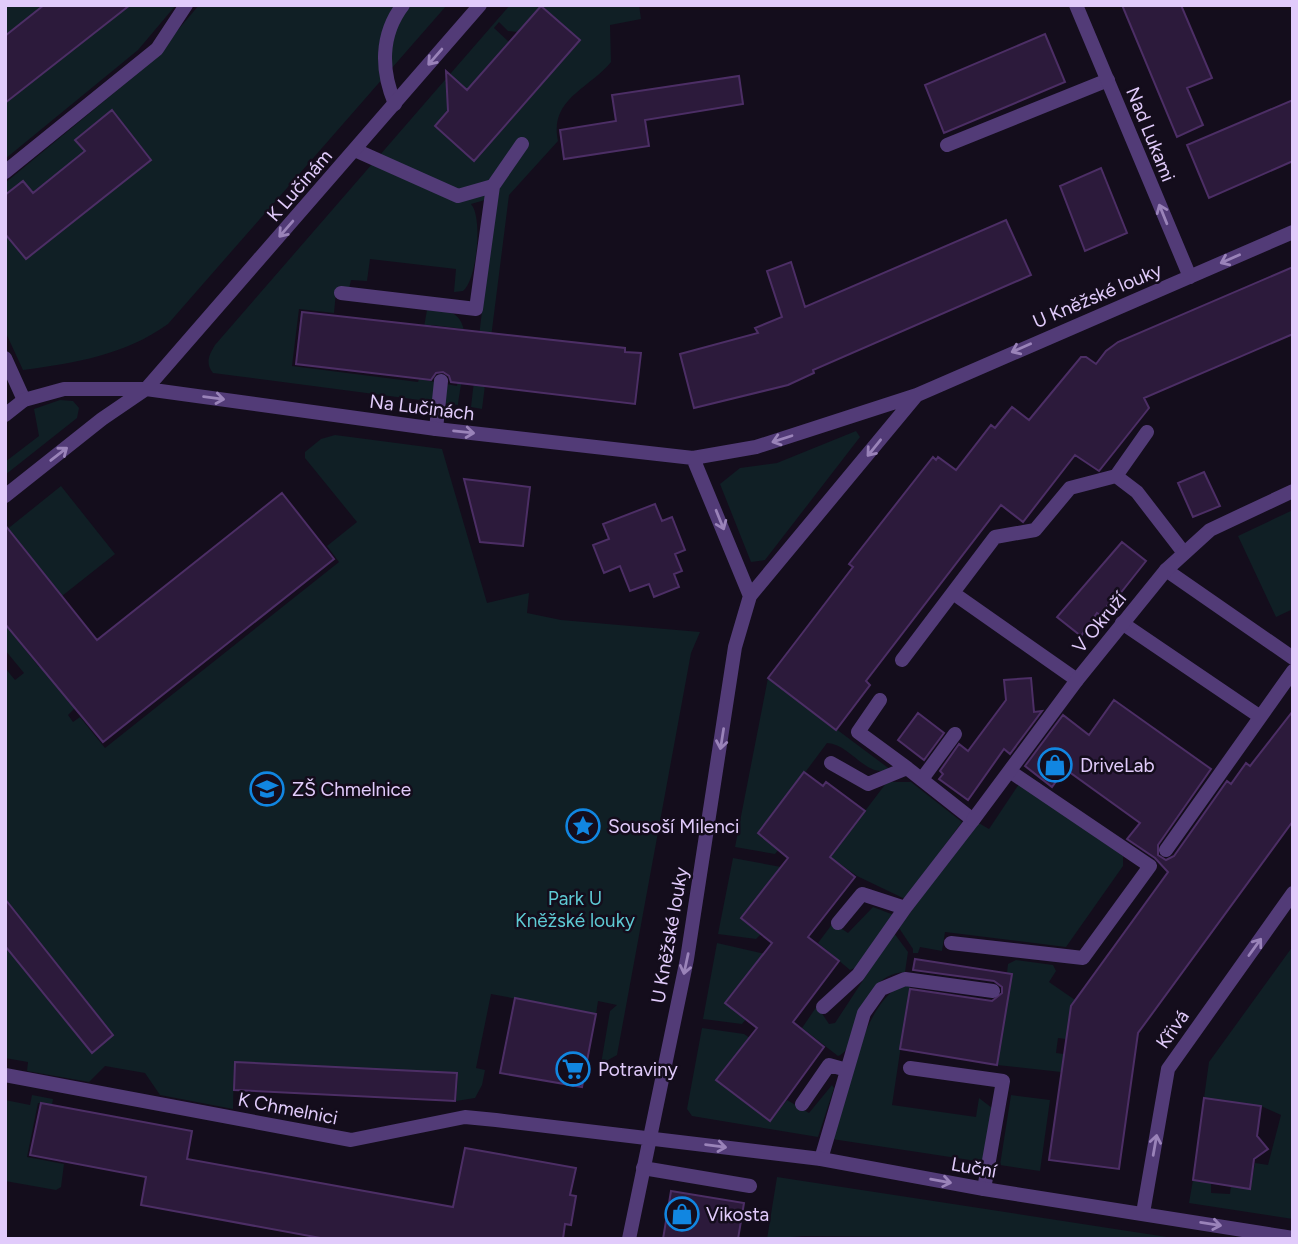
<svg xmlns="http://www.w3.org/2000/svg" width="1298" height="1244" viewBox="0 0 1298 1244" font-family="Figtree,sans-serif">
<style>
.green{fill:#101f25;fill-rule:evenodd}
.building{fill:#2c1a3b;stroke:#4c2e65;stroke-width:2}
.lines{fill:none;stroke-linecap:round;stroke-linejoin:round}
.service{stroke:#523b77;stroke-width:14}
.minor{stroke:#523b77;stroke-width:14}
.oneway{stroke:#9a83b9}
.labels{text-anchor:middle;stroke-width:5;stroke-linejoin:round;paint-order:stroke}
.street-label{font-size:19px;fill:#e1cbfb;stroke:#140d1c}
.poi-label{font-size:19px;fill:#e1cbfb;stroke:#140d1c;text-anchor:start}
.park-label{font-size:19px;fill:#5ecad4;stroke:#140d1c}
</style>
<rect width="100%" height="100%" fill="#140d1c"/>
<!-- green -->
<path class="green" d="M5,5H44L5,36Z
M130,5H176L138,50L5,159V103Z
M199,5H447L168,324C125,355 75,363 23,370L5,331V234L26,259L151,160L76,140L85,151L33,193L23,181L5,195V183L149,64Z
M510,5H639L641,19L610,25L611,62C589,89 549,99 558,141L509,195L482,409L471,407L495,197L471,204C483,217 477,280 463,291L454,292L456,269L370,259L367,281L351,280L349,289L336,292L334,313L299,309L292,366L418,382L419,379L457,386L464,329L431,325V328L424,327L427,310C435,311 447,310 454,314C476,328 460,383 458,405L213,373C205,363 209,355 215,345ZM542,6L580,40L474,160L435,126L458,100L447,99V91L454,90L445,83L451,76L466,91L509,42L494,28L499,22L508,31L518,32Z
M60,400L73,401L79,408L77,418L5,475V462L39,436L34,409Z
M856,431L860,437L765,560L751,562L720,484L740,468L777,463Z
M335,435L442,449L487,603L529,593L527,613L561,620L700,632L691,653L617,1055L601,1064L610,1011L617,1005L598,1001L596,1014L491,994L476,1068L485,1070L482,1085L475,1098L456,1101L458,1074L234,1062L233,1109L160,1095L145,1073L105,1066L89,1082L27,1071L28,1062L5,1058V943L91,1052L113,1035L5,899V668L15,680L24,673L5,650V624L39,667L44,664L75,708L68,715L73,722L80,717L105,748L339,562L327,546L357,522L305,458V452L321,439Z
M61,486L115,554L62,596L18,542L5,531Z
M1293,510V609L1276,617L1238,536Z
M768,678L891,770C864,778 851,744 827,743L760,833L779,849L775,854L735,847Z
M887,782H911L962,822L905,899L857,876L830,857Z
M1019,784L1123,856V866L1066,947L945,932L942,951L920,947L918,953H913V949L899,928L977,822L989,829Z
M733,858L781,867L762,933L756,939L718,934Z
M873,907L894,915L855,968L850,970L818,943L833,923L848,933Z
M894,933L908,952L905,972C855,975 862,1048 838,1056L802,1028L817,1006L829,1024L835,1023Z
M717,943L765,954L747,1018L742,1024L703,1019Z
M1293,946V1219L1189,1203L1193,1180L1211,1182V1193L1230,1194L1231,1185L1250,1188L1255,1163L1268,1165L1281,1115L1261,1106L1204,1098L1209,1062Z
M1016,960L1053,965L1056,971L1049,982L1075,1000L1066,1039L1058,1038L1056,1053L1064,1054L1061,1072L997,1065L1012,975L1007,973L1008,964Z
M902,986H910L892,1105L976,1117L979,1098L992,1108L983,1162L832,1139C844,1102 863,1000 902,986Z
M702,1028L744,1034L750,1038L718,1079L771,1120L787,1100L809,1113L832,1085L834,1088L818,1137L692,1116L687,1109Z
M32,1095L53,1099L52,1105L38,1103L27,1157L64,1164L61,1187L56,1190L5,1181V1100L30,1105Z
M1011,1095L1050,1100L1040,1171L1000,1165Z
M777,1177L1180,1239L803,1236L767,1239Z"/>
<!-- building -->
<path class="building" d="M44,5H130L5,103V36Z
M1122,5H1181L1212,78L1187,88L1203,125L1177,137Z
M541,6L580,40L474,161L435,126L448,111L446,71L467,90Z
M1045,34L1065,82L944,133L925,85Z
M739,76L743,104L645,120L649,146L564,159L560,130L616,121L612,95Z
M1293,100V161L1209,198L1187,145Z
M112,110L151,160L26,259L5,234V195L23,181L33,193L85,151L75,140Z
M1101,168L1127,233L1085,251L1060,186Z
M1006,220L1031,275L813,370L814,373L788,385L694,408L680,354L758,333L755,328L782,317L767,271L791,262L805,307Z
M1293,267V334L1144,398L1149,408L1099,471L1075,455L1023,522L1001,505L866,681L870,685L836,730L768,678L853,567L849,564L933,457L936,460L938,457L956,470L991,425L995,428L1012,407L1029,420L1081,357H1086L1096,364L1106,351L1118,342Z
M302,312L625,348V352L641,353L635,404L451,382L449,376L443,372L436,373L431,380L296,364Z
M1204,472L1220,506L1193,517L1178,483Z
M464,479L530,487L523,546L480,542Z
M282,493L334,559L103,742L5,624V525L97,640Z
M655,504L662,521L672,517L685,550L675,554L682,571L674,574L679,587L654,597L649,584L630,591L620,566L604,573L593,545L609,539L603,524Z
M1122,542L1146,561L1119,595L1117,593L1100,615L1097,613L1081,636L1057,617Z
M1031,678L1034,712L1042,711L1010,754L1004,749L968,800L939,779L943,774L940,771L959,744L968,751L1006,700L1004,680Z
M1114,700L1211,769L1158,845V855L1166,860L1174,856L1227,781L1231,784L1246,763L1250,766L1293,711V821L1138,1033L1119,1169L1049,1160L1071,1006L1168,872L1155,858L1127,839L1140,823L1065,769L1052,787L1025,766L1063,715L1089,735Z
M918,713L944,733L924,760L898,740Z
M804,772L823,786L826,782L865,811L830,857L855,877L808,937L839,961L793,1022L824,1047L770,1121L716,1080L757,1028L725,1003L772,943L741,918L788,858L758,833Z
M5,899L113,1035L92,1053L5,946Z
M915,959L1012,974L997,1065L900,1049L910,989L992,1001L1002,993V987L994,981L913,970Z
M515,998L596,1014L582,1087L500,1073Z
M235,1062L457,1073L455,1101L234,1090Z
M1204,1098L1261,1106L1257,1136L1268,1149L1254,1159L1250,1189L1193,1180Z
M41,1103L192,1131L187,1159L453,1207L465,1148L576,1168L570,1195L576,1196L571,1225L565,1224L563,1239H326L141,1205L146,1177L30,1155Z
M671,1191L744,1203L738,1239H663Z"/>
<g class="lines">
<!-- service -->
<path class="service" d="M395,104C381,71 380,35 403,5
M947,145L1108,80
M355,150L458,196L493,186L522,144
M5,172L157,49L186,5
M341,293L476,309L493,186
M5,358L24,400
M436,429L441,381
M1116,476L1137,492L1184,553
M1166,570L1293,658
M953,593L1077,680
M1122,623L1259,716
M902,660L995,537L1035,530L1070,488L1116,476L1147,432
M880,700L858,732L907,768
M922,779L955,734
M1166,850L1293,671
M838,923L862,894L905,908
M951,943L1083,958L1150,866L1011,772
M823,1007L858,975L905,908L973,820L907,768L868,784L831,763
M910,1068L1003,1081L984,1189
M802,1104L829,1065L847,1070
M821,1159L864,1013L881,989L905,979L993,991
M643,1168L750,1186"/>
<!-- minor -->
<path class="minor" d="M1076,5L1190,277
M5,415L24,400L64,389H146L436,429L693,458L756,447L917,395L1293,232
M5,496L102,419L146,389L480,5
M750,596L916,396
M973,820L1077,680L1166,570L1210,530L1293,491
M5,1075L351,1140L465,1117L496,1120L821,1159L984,1189L1293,1238
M1143,1213L1168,1069L1293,893
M629,1239L687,959L735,647L750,596L693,458"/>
</g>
<!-- one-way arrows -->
<defs><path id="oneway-shaft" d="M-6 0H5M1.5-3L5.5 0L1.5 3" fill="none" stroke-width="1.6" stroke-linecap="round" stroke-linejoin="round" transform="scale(1.75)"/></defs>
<g class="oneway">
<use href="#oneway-shaft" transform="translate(435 57) rotate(131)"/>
<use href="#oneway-shaft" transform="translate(1163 214) rotate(-112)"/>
<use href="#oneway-shaft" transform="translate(286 229) rotate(131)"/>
<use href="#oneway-shaft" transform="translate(1230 259) rotate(156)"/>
<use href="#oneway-shaft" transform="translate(1021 348) rotate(156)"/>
<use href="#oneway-shaft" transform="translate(214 398) rotate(7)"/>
<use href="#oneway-shaft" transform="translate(464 432) rotate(6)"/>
<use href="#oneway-shaft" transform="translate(782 439) rotate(162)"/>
<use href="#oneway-shaft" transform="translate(874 448) rotate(129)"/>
<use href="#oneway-shaft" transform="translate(59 454) rotate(-38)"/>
<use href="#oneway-shaft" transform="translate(720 520) rotate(68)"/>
<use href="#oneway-shaft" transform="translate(722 739) rotate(99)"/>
<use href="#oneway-shaft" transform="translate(1255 947) rotate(-54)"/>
<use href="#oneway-shaft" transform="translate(686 964) rotate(102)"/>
<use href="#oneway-shaft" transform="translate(1155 1145) rotate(-80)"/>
<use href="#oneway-shaft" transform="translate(716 1146) rotate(7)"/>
<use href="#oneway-shaft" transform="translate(941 1181) rotate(10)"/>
<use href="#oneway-shaft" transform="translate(1211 1224) rotate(9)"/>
</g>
<!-- icons -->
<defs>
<symbol id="shop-ring" viewBox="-11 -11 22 22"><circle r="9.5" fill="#140d1c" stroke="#1186e1" stroke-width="1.5"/><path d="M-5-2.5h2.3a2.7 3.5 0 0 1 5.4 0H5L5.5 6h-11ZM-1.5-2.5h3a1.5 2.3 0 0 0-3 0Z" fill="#1186e1"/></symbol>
<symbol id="school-ring" viewBox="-11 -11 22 22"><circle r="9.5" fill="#140d1c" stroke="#1186e1" stroke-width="1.5"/><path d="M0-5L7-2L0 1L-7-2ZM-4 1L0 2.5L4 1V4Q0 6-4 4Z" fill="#1186e1"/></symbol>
<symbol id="sight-ring" viewBox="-11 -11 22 22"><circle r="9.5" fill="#140d1c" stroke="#1186e1" stroke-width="1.5"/><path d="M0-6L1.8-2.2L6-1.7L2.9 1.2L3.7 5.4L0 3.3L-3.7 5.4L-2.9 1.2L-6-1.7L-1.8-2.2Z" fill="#1186e1"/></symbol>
<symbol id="supermarket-ring" viewBox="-11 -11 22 22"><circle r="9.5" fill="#140d1c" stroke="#1186e1" stroke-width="1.5"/><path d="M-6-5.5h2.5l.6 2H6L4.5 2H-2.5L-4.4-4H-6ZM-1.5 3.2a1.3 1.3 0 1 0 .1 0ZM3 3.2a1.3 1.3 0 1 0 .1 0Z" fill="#1186e1"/></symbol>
</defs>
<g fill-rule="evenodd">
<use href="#shop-ring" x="1036" y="746" width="38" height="38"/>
<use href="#school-ring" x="248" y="770" width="38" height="38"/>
<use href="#sight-ring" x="564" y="807" width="38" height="38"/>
<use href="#supermarket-ring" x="554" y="1050" width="38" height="38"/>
<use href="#shop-ring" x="663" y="1195" width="38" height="38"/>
</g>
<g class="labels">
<!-- street labels -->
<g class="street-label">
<text transform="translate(1151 134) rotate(68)" y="7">Nad Lukami</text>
<text transform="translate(299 185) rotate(-49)" y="7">K Lučinám</text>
<text transform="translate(1097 295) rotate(-23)" y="7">U Kněžské louky</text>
<text transform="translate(422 407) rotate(7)" y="7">Na Lučinách</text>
<text transform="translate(1099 622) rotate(-51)" y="7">V Okruží</text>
<text transform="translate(669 935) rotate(-80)" y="7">U Kněžské louky</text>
<text transform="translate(1172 1029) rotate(-55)" y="7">Křivá</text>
<text transform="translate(288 1108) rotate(11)" y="7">K Chmelnici</text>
<text transform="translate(974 1167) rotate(10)" y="7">Luční</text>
</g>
<!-- poi labels -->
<g class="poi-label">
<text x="1080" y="772">DriveLab</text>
<text x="292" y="796">ZŠ Chmelnice</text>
<text x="608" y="833">Sousoší Milenci</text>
<text x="598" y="1076">Potraviny</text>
<text x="706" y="1221">Vikosta</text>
</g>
<!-- park labels -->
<g class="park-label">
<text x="575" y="905">Park U<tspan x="575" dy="22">Kněžské louky</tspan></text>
</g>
</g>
<!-- border -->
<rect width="1298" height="1244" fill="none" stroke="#e1cbfb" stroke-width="14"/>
</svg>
